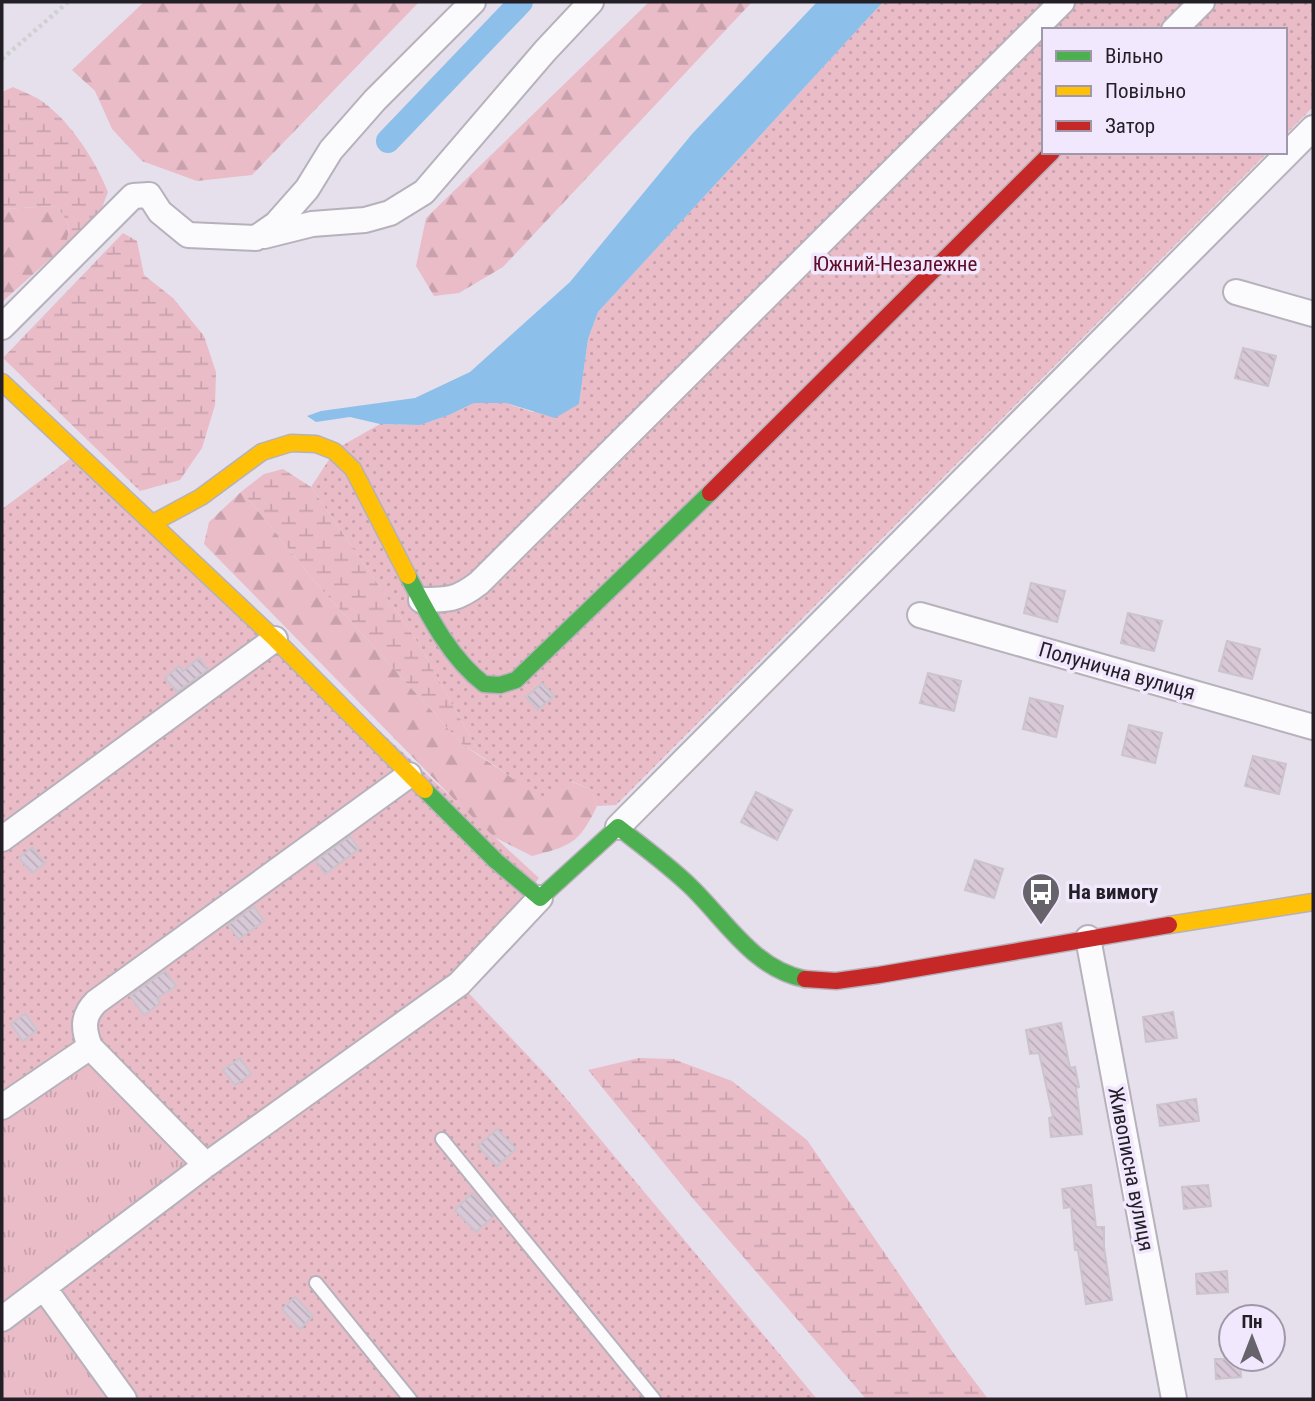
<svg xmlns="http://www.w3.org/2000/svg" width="1315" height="1401" viewBox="0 0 1315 1401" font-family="'Roboto Condensed',sans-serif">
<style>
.grass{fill:url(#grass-tufts)}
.forest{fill:url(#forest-firs)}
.wetland{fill:url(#wetland-marsh)}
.garden{fill:url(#garden-dots)}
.water{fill:#8cbfea}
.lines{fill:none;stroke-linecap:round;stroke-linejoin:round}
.canal{stroke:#8cbfea;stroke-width:24}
.building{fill:url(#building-back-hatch);stroke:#cbc4cc;stroke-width:2}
.lane-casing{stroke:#b6b1bb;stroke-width:16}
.street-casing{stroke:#b6b1bb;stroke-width:28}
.fast-casing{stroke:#b6b1bb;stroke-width:19}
.slow-casing{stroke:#b6b1bb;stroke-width:19}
.jam-casing{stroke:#b6b1bb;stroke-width:19}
.path{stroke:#d1d1d3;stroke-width:4.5;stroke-dasharray:3.5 3.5;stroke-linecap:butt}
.lane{stroke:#fbfafc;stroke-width:12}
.street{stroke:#fbfafc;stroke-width:24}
.fast{stroke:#4caf50;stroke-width:16}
.slow{stroke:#ffc107;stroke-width:16}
.jam{stroke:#c62828;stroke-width:16}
.labels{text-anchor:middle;stroke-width:7;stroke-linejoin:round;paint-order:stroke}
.park-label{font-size:21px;fill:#5e0c26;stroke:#f2e8fe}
.street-label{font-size:21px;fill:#221f26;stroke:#f2e8fe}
.poi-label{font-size:21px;font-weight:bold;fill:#221f26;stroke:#f2e8fe;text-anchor:start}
</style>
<defs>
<pattern id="grass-tufts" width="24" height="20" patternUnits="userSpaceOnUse" patternTransform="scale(1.75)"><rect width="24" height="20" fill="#e9bcc8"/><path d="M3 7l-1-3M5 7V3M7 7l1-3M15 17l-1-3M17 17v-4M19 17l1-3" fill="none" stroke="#c8a1ac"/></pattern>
<pattern id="forest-firs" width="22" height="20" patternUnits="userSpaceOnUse" patternTransform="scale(1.75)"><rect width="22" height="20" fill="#e9bcc8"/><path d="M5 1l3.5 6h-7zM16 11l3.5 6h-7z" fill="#c8a1ac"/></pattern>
<pattern id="wetland-marsh" width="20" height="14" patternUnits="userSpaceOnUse" patternTransform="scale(1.75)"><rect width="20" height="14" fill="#e9bcc8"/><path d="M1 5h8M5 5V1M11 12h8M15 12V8" fill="none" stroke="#c8a1ac"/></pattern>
<pattern id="garden-dots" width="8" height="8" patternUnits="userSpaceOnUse" patternTransform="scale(1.75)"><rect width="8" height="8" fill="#e9bcc8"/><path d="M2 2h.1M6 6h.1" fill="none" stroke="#c8a1ac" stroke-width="1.8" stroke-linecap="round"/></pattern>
<pattern id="building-back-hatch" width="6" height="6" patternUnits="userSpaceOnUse" patternTransform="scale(1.75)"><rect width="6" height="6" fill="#d9c9d8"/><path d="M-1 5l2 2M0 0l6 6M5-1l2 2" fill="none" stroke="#baacb9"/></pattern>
</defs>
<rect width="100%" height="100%" fill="#e5e0eb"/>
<!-- grass -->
<path class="grass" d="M90,1047L206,1165L124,1399H2V1107Z"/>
<!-- forest -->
<path class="forest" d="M144,2H419L252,175L197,181L142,161L112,129L95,91L72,70Z
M649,2H752L503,267L459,293L434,296L416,266L426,218Z
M57,206L69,225L67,244L2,302V209Z
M242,491L316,583L462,744L543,799L570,781L590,789L597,806C579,844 570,846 532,856L488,834L204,544L209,522Z"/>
<!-- wetland -->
<path class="wetland" d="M13,87C23,92 35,96 43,102C71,122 96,162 108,192L98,218L67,244L69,225L57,206L2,209V92Z
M123,233L137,241L144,275L173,298L204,336L216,372L215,405L202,448L180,480L140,491L3,358Z
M283,469L311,487L419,644L481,756L462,744L316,583L242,491L264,474Z
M639,1058L673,1059L732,1081L807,1140L954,1354L988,1399H866L689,1194L588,1070Z"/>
<!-- garden -->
<path class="garden" d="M883,2H1313V107L1285,135V30H1044V152H1268L616,805L597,806L590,789L571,781L543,800L481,756L419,644L311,487L336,449L380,424L420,425L449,415L474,403H506L532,412L579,404L588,339L598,312Z
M78,453L539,878L460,984L550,1079L817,1399H124L44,1288L205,1166L90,1047L2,1107V509Z"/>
<!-- water -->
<path class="water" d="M817,2H883L598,312L588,339L579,404L555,418L506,403H474L449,415L420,425L380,424L350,417L316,422L307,416L321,411L415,398L470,372L570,282L692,134Z"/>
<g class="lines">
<!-- canal -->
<path class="canal" d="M388,141L521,2"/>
</g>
<!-- building -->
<path class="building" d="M1243,348L1276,356L1268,386L1235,378Z
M1031,583L1065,591L1057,622L1024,613Z
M1128,613L1162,621L1154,651L1121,643Z
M1227,641L1260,649L1252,679L1219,671Z
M199,658L208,670L177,692L165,678L179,666L183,671Z
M928,673L961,681L954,711L920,703Z
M542,683L554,696L538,710L526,697Z
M1030,698L1063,706L1056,737L1023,729Z
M1129,725L1162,733L1155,763L1122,755Z
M1253,756L1286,764L1279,794L1245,786Z
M756,792L792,810L777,840L741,822Z
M350,836L359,849L325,874L316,861Z
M32,847L45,863L32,873L19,858Z
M975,860L1003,869L994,898L965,890Z
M254,907L264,921L239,939L228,925Z
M165,971L176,986L157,998L160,1003L144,1015L130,996Z
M1173,1012L1177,1038L1146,1042L1143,1017Z
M25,1014L37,1030L23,1041L11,1024Z
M1061,1023L1070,1068L1075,1067L1079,1087L1076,1088L1082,1134L1051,1137L1049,1118L1053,1117L1039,1053L1030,1054L1026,1030Z
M240,1058L251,1074L235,1085L223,1070Z
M1196,1099L1199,1121L1160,1126L1157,1105Z
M497,1129L516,1149L497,1166L478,1146Z
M1091,1185L1096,1227H1104V1247L1112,1300L1086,1304L1078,1250H1075L1071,1207L1064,1208L1062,1189Z
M1208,1185L1211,1206L1184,1209L1182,1187Z
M472,1193L494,1216L476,1232L455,1210Z
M1227,1271L1228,1292L1197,1294L1196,1274Z
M295,1297L313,1316L300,1329L282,1309Z
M1215,1359H1240L1241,1377L1216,1379Z"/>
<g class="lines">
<defs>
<path id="lane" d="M442,1139L654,1399
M316,1283L410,1399"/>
<path id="street" d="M1174,30L1202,2
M264,236L312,224L365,220L390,213L424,192L545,51L591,2
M1236,292L1313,314
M2,327L133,196L149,195L160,212L188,235L256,238L276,224L307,189L331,150L375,100L473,2
M421,600C448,600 457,600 479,583L1062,2
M920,615L1313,727
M618,827L1313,128
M2,839L275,639
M1088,938L1174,1399
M90,1047L206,1165
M2,1107L90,1047C83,1029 82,1016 96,1002L409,775
M44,1288L124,1399
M2,1319L206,1165L459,984L540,898"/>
<path id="fast" d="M408,576C428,614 449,657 484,684L500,685L516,680L710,493
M425,790L496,861L540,898L618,827C642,846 667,864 689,885C725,919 753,969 805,979"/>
<path id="slow" d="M2,382L275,639L425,790
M153,523L201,497L262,452L291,443L316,444L334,451L353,469L408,576
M1169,925L1313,902"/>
<path id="jam" d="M710,493L1052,152
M805,979L836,981L879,975L1169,925"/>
</defs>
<!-- lane casing -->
<use href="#lane" class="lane-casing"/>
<!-- street casing -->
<use href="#street" class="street-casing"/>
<!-- fast casing -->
<use href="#fast" class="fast-casing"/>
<!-- slow casing -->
<use href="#slow" class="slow-casing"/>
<!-- jam casing -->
<use href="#jam" class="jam-casing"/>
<!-- path -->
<path class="path" d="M2,59L68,2"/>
<!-- lane -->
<use href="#lane" class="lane"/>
<!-- street -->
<use href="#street" class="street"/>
<!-- fast -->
<use href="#fast" class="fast"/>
<!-- slow -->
<use href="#slow" class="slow"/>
<!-- jam -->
<use href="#jam" class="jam"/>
</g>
<!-- icons -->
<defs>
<symbol id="bus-pin" viewBox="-11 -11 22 30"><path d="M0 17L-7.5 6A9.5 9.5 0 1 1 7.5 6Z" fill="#66636b" stroke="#f2e8fe"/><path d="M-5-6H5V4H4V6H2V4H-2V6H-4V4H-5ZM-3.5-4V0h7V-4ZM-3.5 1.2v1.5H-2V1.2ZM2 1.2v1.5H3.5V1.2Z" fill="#fff"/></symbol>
</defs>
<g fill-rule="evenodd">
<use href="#bus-pin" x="1019" y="870" width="44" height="60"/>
</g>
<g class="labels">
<!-- park labels -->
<g class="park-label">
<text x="895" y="271">Южний-Незалежне</text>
</g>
<!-- street labels -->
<g class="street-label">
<text transform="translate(1117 671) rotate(16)" y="7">Полунична вулиця</text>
<text transform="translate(1131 1169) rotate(79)" y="7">Живописна вулиця</text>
</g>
<!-- poi labels -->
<g class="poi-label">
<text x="1068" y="899">На вимогу</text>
</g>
</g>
<!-- border -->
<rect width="1315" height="1401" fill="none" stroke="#221f26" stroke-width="7"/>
<!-- legend -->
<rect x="1042" y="28" width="245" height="126" fill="#f2e8fe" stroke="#9f98a8" stroke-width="2"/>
<rect x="1056" y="51" width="35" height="10" fill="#4caf50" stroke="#9f98a8" stroke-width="2"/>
<text x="1105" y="63" font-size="21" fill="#221f26">Вільно</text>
<rect x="1056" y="86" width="35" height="10" fill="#ffc107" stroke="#9f98a8" stroke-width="2"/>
<text x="1105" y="98" font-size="21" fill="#221f26">Повільно</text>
<rect x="1056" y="121" width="35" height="10" fill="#c62828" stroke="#9f98a8" stroke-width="2"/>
<text x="1105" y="133" font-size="21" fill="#221f26">Затор</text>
<!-- north arrow -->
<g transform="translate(1252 1338)"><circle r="33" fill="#f2e8fe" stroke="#9f98a8" stroke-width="2"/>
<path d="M0-5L12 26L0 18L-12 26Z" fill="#66636b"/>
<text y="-10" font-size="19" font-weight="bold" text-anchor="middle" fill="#221f26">Пн</text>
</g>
</svg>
